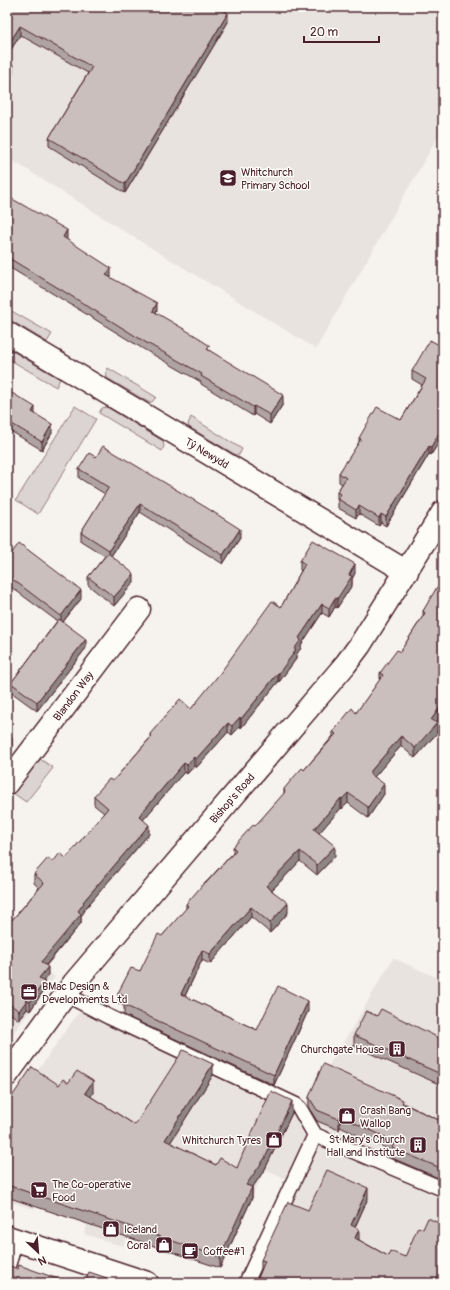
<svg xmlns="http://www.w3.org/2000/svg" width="450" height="1290" viewBox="0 0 450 1290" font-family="Pangolin,sans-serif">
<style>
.built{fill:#e9e3e0}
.green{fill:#dcd4d2;stroke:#937a7e}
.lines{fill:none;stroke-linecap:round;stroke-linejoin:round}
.lane-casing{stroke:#4a1f2b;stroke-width:17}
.street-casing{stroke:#4a1f2b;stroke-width:25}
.secondary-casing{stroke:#4a1f2b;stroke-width:25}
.lane{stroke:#fdfcf7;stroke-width:14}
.street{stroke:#fdfcf7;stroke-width:22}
.secondary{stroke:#fdfcf7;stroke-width:22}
.wall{fill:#afa4a3;stroke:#4a1f2b}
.shaded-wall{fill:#8e8685;stroke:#4a1f2b}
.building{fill:#cbbfbe;stroke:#4a1f2b}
.labels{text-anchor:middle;stroke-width:3;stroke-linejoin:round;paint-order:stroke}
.poi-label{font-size:11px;fill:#4a1f2b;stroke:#fdfcf7;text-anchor:start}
.street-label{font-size:11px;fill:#4a1f2b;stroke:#fdfcf7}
</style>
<rect width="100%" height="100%" fill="#f6f3ef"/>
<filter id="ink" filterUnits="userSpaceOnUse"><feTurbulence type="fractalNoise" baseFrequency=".025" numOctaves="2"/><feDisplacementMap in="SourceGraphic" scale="8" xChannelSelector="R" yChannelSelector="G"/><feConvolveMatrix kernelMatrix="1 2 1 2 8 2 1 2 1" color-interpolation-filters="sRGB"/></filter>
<g filter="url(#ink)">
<!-- built -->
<path class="built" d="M7,7H443V128L316,349L135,238L7,157Z
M7,941L55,977L7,1042Z
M393,958L443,980V1129L403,1111L383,1155L317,1125L313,1121L304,1105L351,1030Z
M81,1009L294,1109L293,1111L305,1137L286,1179L265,1170L264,1171L220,1268L127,1237L123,1246L115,1244L84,1234L87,1224L35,1206L34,1209L7,1201V1114Z
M319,1146L443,1194V1283H260L288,1212Z"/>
<!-- green -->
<path class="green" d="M8,309L52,334L47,342L7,318Z
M7,348L60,379L56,387L7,358Z
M108,368L156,397L152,402H148L107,378L106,372Z
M75,406L96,419L38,514L16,500Z
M107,407L163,441L164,446L162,451L99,413L102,408Z
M191,417L242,449L239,455H236L189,427L188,424Z
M39,758L53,768L26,802L13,793Z"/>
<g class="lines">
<defs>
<path id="lane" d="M65,994L109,1017L296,1105L300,1109L315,1135L443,1189
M7,1269L16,1240
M246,1283L315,1135"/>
<path id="street" d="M7,333L407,572
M7,783L139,609
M7,1075L74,983L345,665L360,645L443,512"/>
<path id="secondary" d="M7,1237L147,1283"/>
</defs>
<!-- lane casing -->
<use href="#lane" class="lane-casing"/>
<!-- street casing -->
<use href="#street" class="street-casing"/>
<!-- secondary casing -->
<use href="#secondary" class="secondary-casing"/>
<!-- lane -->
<use href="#lane" class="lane"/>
<!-- street -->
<use href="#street" class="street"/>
<!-- secondary -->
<use href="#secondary" class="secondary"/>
</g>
<!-- wall -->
<path class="wall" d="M7,7L228,22L125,193L49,146V138L88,73L20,35L7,56Z
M7,196L67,239L66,240L111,277H110L157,311L156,313L201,341L210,351L283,404L270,424L254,414L253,416L201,384V382L145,350L60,298L7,266Z
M443,347V435L431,455L429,454L386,526L381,523L379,526L359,514L356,518L338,508V501L337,500V492L342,484L339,482V473L359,443V438L401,420L422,385L412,379V371Z
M7,390L35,414L52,433L42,450L7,429Z
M79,469L240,538L223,564L140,512L111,556L134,582L114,606L88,585V577L105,556L81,541V532L105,494L79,478Z
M7,560L81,599L63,622L86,648L37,711L11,692V683L57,621L7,584Z
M300,561L355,573L352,579V585L337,608L335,607L329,617L322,613L301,645V648L296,655V659L279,682H278L241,728L240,726L232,735L228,732L196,768L194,766L187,774L184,772L143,820L149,834L84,910V912L81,916V923L46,966L48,976L44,981V990L30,1011L27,1009L19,1020L7,1011V916L12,920L39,888L34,883V874L53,862L66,858L104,813L94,805V796L113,781L150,738V734L191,709L281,607L301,571L300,570Z
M443,583V714L436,723L437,733L415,758L401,746L374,777L384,794L368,818L348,803L342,809L341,808L319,833L335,856L317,875L300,861L272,890L288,913L270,933L251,917L210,964L202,960L185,996L257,1030L308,1011L274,1085L124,1015V1006L118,1003V993L140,971L162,936L186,909V904L233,853V847L255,826L284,794V789L304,770L333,736V732L356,713L380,680V673L400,652L423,616V611L440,588Z
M377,1016L443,1040V1086L354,1046V1035Z
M213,1075L170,1143L216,1165L237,1168L292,1113L265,1169L252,1188V1198L220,1268L7,1197V1104L59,1085L68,1083L93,1093L90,1096L135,1125Z
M309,1097L403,1103L443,1122V1180L392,1158V1151L340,1127L339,1130L317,1121L309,1108Z
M368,1198L355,1227L359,1240L388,1256L405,1257L423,1229L443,1283H256L261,1270V1260L308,1210Z"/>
<!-- shaded-wall -->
<path class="shaded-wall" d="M228,13V22L125,193V184Z
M20,26V35L7,56V47Z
M13,65V74L7,83V74Z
M67,230V239L63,246V237Z
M111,268V277L106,284V275Z
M157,303V311L153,319V311Z
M283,395V404L270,424V415Z
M254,406V414L253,416V407Z
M35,407V415L32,412Z
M52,424V433L42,450V442Z
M443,426V435L431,455V447Z
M429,446V454L386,526V517Z
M140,504V512L109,559V550Z
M359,506V514L356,518V510Z
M381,514V523L379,526V518Z
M240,529V538L223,564V555Z
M355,564V573L352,579V585L337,608V599Z
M134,574V582L114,606V597Z
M81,590V599L61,624V616Z
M335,598V607L329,617V608Z
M322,604V613L301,645V648L296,655V659L279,682V673L294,649L299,638Z
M86,639V648L37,711V702Z
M278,673V682L241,728V719Z
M443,703V714L432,728L437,723V733L415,758V748L431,720Z
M240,717V726L232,735V726Z
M228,723V732L196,768V759Z
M401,736V746L369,783V773Z
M12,737V746L7,752V744Z
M194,757V766L187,774V765Z
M184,763V772L139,825V816Z
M384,784V794L368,818V807Z
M348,793V803L342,809V799Z
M341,798V808L314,839V829Z
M149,825V834L84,910V912L81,916V923L41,971V962L83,902Z
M335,846V856L317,875V865Z
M300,851V861L266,896V886Z
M288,903V913L270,933V923Z
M251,907V917L210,964V954Z
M202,950V960L181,1004V994Z
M48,967V976L39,987V978Z
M44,982V990L30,1011V1002Z
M27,1000V1009L19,1020V1011Z
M308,1001V1011L274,1085V1075Z
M213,1064V1075L165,1151V1140Z
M93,1081V1093L85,1105V1093Z
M292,1101V1113L265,1169L252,1188V1198L220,1268V1257L246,1185Z
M340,1116V1127L339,1130V1119Z
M368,1188V1198L351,1236V1225Z
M359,1229V1239L355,1249V1238Z"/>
<!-- building -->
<path class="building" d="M7,7H218L228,13L125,184L49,138L92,67L20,26L7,47Z
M7,61L13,65L7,74Z
M7,196L67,230L63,237L111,268L106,275L157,303L153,311L201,339V340L210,346L207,349L283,395L270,415L254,406L253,407L201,376L202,374L145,342L60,289L7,257Z
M430,340L443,347V426L431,447L429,446L386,517L381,514L379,518L359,506L356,510L338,499L341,494L337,492L346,478L339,473L361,439L359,438L377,407L401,420L426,379L412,371Z
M7,390L35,407L32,412L52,424L42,442L7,421Z
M103,446L207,508L240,529L223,555L140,504L109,550L81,532L109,487L79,469L89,453L96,457Z
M313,540L355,564L349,575L352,576L337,599L335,598L329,608L322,604L299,638L301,640L294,649L296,650L279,673H278L241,719L240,717L232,726L228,723L196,759L194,757L187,765L184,763L139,816L149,825L83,902L84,903L78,911L81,914L41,962L48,967L39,978L44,982L30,1002L27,1000L19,1011L7,1002V916L12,920L44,883L34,874L48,858L53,862L60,853L66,858L108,808L94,796L109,779L113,781L152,736L150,734L180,699L191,709L221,672L272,601L281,607L305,564L300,561Z
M19,543L81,590L61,616L7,575V560Z
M108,553L134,574L114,597L88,577Z
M443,583V703L431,720L437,723L415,748L401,736L369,773L384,784L368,807L348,793L342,799L341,798L314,829L335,846L317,865L300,851L266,886L288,903L270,923L251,907L210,954L202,950L181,994L257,1030L278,986L308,1001L274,1075L124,1005L127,998L118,993L131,968L140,971L158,934L162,936L188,906L186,904L205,882L206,883L236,850L233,847L253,825L255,826L285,792L284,789L293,778L302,768L304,770L336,734L333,732L352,708L356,713L383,675L380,673L388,662L397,650L400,652L425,613L423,611L437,587L440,588Z
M59,619L86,639L37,702L11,683Z
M7,733L12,737L7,744Z
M381,1009L443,1040V1075L354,1035L366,1011L377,1016Z
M183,1050L213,1064L165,1140L216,1165L220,1158L237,1168L246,1146L271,1091L292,1101L265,1158L246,1185L252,1187L220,1257L7,1185V1104L32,1067L59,1085L63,1079L68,1083L77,1071L93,1081L85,1093L135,1125Z
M323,1064L403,1100L402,1103L443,1122V1169L392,1148L394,1144L393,1143L394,1141L340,1116L339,1119L317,1110L309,1097Z
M327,1170L368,1188L351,1225L359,1229L355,1238L388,1256L390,1251L405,1257L418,1227L423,1229L428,1218L443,1225V1283H286L280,1281L279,1283H256L265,1261L261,1260L288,1202L308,1210Z
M19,1265L69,1283H7V1266H10L18,1269Z
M89,1272L107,1278L105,1283H85Z"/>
</g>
<!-- icons -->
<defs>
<symbol id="school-square" viewBox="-11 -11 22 22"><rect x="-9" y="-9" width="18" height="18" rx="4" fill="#4a1f2b" stroke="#fdfcf7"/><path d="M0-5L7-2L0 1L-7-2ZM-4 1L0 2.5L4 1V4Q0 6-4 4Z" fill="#fff"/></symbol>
<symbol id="office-square" viewBox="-11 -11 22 22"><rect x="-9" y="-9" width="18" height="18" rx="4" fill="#4a1f2b" stroke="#fdfcf7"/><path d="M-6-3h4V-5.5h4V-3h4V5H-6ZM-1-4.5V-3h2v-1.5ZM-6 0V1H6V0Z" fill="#fff"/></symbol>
<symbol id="building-square" viewBox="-11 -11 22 22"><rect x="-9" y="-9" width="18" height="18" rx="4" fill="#4a1f2b" stroke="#fdfcf7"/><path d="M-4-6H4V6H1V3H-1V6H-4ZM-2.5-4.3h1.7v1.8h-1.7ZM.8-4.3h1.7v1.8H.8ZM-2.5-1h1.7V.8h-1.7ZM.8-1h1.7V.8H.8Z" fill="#fff"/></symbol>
<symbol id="shop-square" viewBox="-11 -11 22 22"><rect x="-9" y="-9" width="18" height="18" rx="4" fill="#4a1f2b" stroke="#fdfcf7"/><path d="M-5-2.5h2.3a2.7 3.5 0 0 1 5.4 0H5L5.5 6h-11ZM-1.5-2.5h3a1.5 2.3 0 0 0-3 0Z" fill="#fff"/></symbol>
<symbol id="supermarket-square" viewBox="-11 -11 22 22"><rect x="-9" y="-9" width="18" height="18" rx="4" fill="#4a1f2b" stroke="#fdfcf7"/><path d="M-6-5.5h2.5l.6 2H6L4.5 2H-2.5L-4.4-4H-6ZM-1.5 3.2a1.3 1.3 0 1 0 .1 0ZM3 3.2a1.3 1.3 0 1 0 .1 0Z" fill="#fff"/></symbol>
<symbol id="cafe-square" viewBox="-11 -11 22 22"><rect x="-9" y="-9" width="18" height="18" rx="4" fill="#4a1f2b" stroke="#fdfcf7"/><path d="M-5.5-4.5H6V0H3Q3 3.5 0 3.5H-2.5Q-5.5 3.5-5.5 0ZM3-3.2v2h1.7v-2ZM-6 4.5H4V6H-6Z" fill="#fff"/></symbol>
</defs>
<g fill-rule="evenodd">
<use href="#school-square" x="218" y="168" width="20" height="20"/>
<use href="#office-square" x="19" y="982" width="20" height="20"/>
<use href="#building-square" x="387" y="1039" width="20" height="20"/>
<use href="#shop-square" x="337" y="1106" width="20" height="20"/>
<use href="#shop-square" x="264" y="1130" width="20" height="20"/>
<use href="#building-square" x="408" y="1135" width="20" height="20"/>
<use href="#supermarket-square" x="29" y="1180" width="20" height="20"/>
<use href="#shop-square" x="101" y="1219" width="20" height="20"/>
<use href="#shop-square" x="154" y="1235" width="20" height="20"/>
<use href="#cafe-square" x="180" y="1241" width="20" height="20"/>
</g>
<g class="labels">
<!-- poi labels -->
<g class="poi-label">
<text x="241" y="176">Whitchurch<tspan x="241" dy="13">Primary School</tspan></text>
<text x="42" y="990">BMac Design &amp;<tspan x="42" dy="13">Developments Ltd</tspan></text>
<text x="384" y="1053" text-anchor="end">Churchgate House</text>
<text x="360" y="1114">Crash Bang<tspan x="360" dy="13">Wallop</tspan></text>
<text x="405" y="1143" text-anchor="end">St Mary's Church<tspan x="405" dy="13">Hall and Institute</tspan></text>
<text x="261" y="1144" text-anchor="end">Whitchurch Tyres</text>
<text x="52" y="1188">The Co-operative<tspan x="52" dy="13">Food</tspan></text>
<text x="124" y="1233">Iceland</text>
<text x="151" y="1249" text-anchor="end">Coral</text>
<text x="203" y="1255">Coffee#1</text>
</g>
<!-- street labels -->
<g class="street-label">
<text transform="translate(207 453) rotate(31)" y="4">Tŷ Newydd</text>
<text transform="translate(73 696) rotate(-53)" y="4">Blandon Way</text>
<text transform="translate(232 798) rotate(-49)" y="4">Bishop's Road</text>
</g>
</g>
<!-- margin -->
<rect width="450" height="1290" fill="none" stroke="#fdfcf7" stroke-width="24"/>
<rect x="12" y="12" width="426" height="1266" fill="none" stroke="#4a1f2b" stroke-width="1.5" filter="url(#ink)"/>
<!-- north arrow -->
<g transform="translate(38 1252) rotate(154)" stroke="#fdfcf7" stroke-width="3" paint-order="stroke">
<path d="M0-3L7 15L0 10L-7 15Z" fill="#4a1f2b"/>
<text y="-6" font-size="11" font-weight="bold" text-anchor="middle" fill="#4a1f2b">N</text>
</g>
<!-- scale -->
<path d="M304 36v6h75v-6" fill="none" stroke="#4a1f2b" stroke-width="2"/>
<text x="310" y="36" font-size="12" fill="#4a1f2b" stroke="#fdfcf7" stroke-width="3" paint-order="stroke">20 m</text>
</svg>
